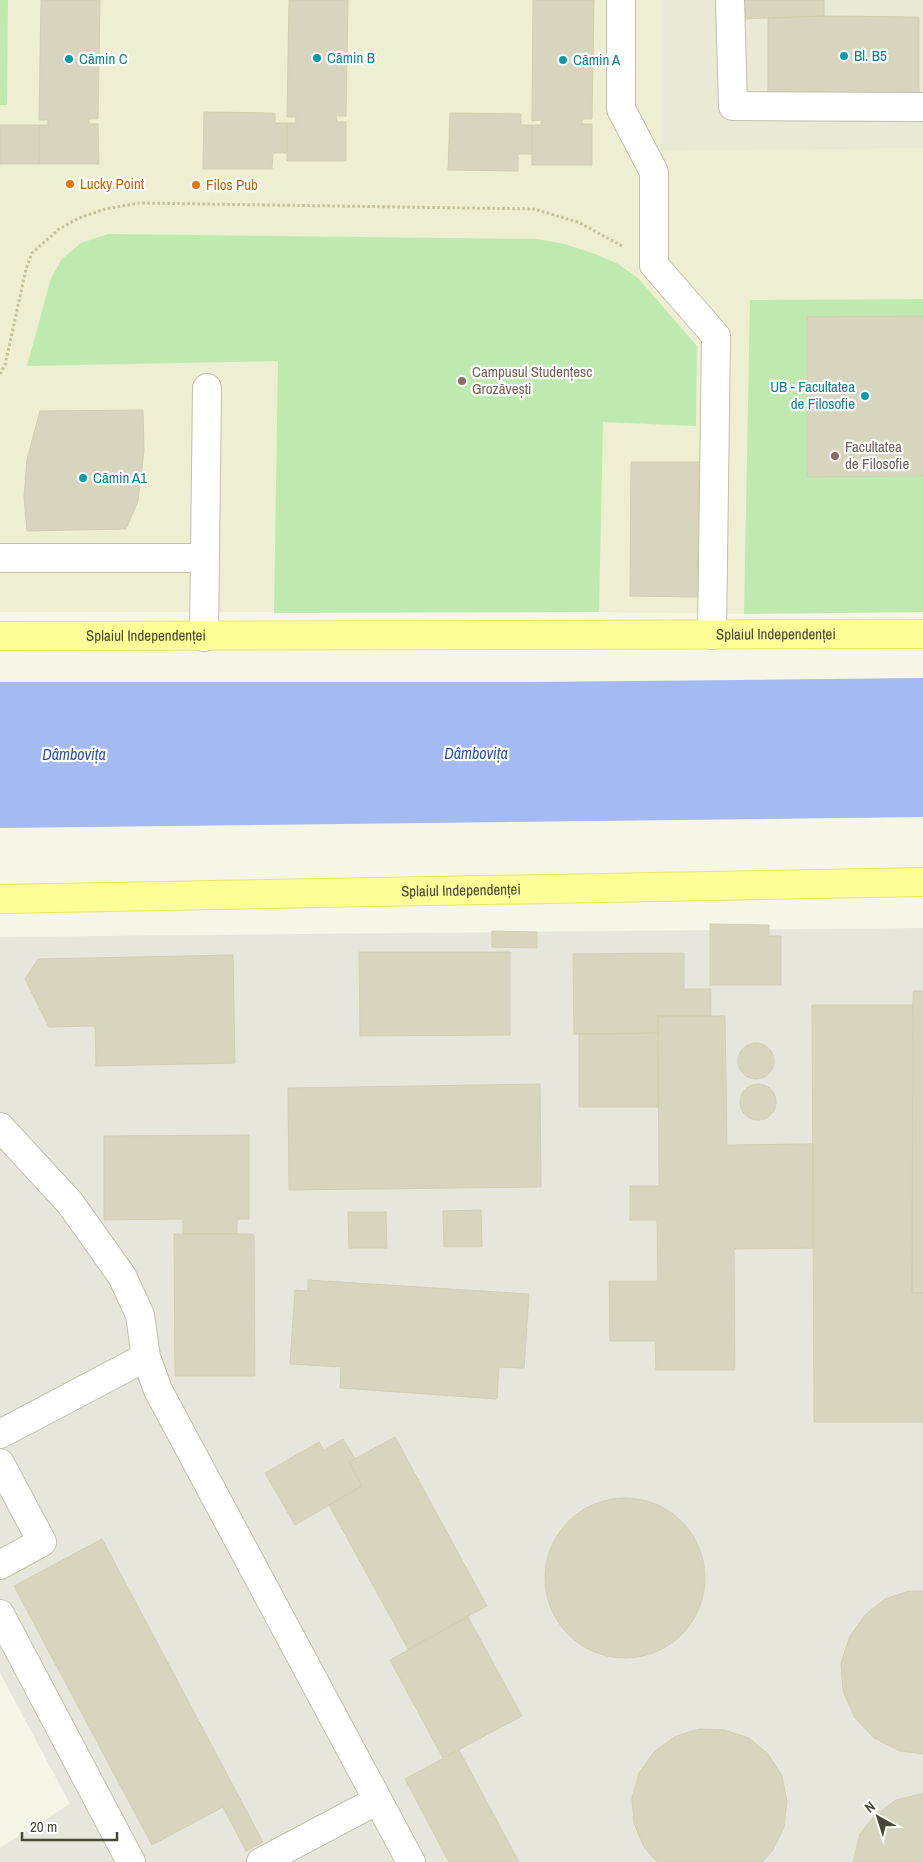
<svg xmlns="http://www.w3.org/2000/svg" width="923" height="1862" viewBox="0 0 923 1862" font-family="'Archivo Narrow',sans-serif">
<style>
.residential{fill:#e9e9d6}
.industrial{fill:#e7e6dd}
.education{fill:#edeed2}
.green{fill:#beeab0}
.water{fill:#a3baf3}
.building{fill:#d7d5bd;stroke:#d2cfb0}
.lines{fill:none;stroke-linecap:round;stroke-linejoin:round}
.minor-casing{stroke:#c1c0aa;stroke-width:30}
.major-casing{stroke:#e7e863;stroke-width:30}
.path{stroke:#c3c19b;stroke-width:3;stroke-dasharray:2.5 2.5;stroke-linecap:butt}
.minor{stroke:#fff;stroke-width:28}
.major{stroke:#fdff97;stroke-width:28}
.culture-dot{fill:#0f9aa8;stroke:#fff;stroke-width:2}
.food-dot{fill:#e8710a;stroke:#fff;stroke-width:2}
.education-dot{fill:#8d6e63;stroke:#fff;stroke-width:2}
.labels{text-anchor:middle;stroke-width:4.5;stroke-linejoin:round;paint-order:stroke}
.culture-label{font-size:15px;fill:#0d838f;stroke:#fff;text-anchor:start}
.food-label{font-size:15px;fill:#c56008;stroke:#fff;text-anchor:start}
.education-label{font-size:15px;fill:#785e54;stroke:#fff;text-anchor:start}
.street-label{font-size:15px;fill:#494736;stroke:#fff}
.water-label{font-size:16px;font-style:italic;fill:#2b51b9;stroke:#fff}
</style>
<rect width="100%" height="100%" fill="#f5f5e8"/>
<!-- residential -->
<path class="residential" d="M661,0H923V149L661,151Z"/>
<!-- industrial -->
<path class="industrial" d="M923,928V1862H0V1848L70,1804L0,1673V937Z"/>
<!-- education -->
<path class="education" d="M0,0H661V151L923,148V612L744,614L599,612H0Z"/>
<!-- green -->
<path class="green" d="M0,0H8L7,105H0Z
M108,234L537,239L564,244L595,254L618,264L638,278L697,346L696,426L603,422L599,612L274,613L278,361L27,366L51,278L62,259L81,243Z
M923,299V612L744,614L750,300Z"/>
<!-- water -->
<path class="water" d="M923,678V817L0,828V682H532Z"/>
<!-- building -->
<path class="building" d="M41,0H100L98,119H89V124H98L99,164H39V125H48V120H39Z
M289,0H348L346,116H336L337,122H346V161H287V123H296V117H287Z
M533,0H594L592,119H582V124H592V165H532V125H541V120L532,121Z
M743,0H824V16L743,19Z
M824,16L919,17V94H768V18Z
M204,112L275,113V123H287V153H273L272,169H203Z
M450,113L521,114V125H532V154H518V171L448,170Z
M0,125H39V164H0Z
M923,316V476L807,477V317Z
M143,410L144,451L138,501L126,529L27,531L24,498L27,459L40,411Z
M631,462H699L697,597L630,596Z
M710,924L769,925V936H781V985H710Z
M492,931L537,932V948L492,947Z
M359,952H510V1035L360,1036Z
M684,953V989H711V1016H658V1033L574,1034L573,954Z
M233,955L235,1063L96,1066L95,1026L49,1027L25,979L38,959Z
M913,991H923V1293H912Z
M812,1005H913L912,1293H923V1422H814Z
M658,1016H725L727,1145L813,1144V1248L734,1249L735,1370H656L655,1341H610L609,1281H658L657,1220H630V1186H659Z
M658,1033V1107H579V1034Z
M738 1061a18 18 0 1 1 36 0a18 18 0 1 1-36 0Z
M540,1084L541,1187L289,1190L288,1088Z
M740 1102a18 18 0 1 1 36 0a18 18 0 1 1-36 0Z
M249,1135V1219H237V1234H183V1219L104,1220V1136Z
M481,1210L482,1247H444L443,1211Z
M348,1212H386L387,1248H349Z
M174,1234H254L255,1376H175Z
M308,1280L529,1294L524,1368L499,1367L497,1399L340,1388L341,1367L290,1364L295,1290L308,1291Z
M395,1437L487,1606L408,1649L329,1505L362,1486L349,1462Z
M343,1439L355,1459L349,1462L362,1486L295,1525L265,1473L319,1442L324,1450Z
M545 1578a80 80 0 1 1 160 0a80 80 0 1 1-160 0Z
M102,1539L263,1842L246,1851L223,1807L152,1845L14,1586Z
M909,1591H923V1754L900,1751L874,1738L855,1718L843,1691L841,1663L850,1636L865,1615L885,1599Z
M468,1617L522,1716L443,1758L390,1660Z
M699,1729L724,1730L749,1738L768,1754L782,1776L787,1801L784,1827L773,1850L762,1862H657L644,1847L634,1823L632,1798L639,1773L654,1752L674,1737Z
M459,1750L519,1862H449L405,1779Z
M920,1794H923V1862H853L860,1834L875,1815L896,1800Z"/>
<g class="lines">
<defs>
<path id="minor" d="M621,0V109L654,172V265L716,336L712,635
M730,0L733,106L923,107
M0,558H205
M204,637L207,388
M0,1127L70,1203L122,1276L140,1315L146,1357L158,1390L411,1862
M0,1434L146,1357
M0,1463L42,1542L0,1565
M0,1614L131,1862
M261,1862L378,1800"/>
<g id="major">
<path id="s1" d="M0,636L923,634"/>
<path id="s2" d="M0,899L923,882"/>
</g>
</defs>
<!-- minor casing -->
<use href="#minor" class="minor-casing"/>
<!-- major casing -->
<use href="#major" class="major-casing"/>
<!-- path -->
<path class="path" d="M0,374L5,365L26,269L32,253L59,229L79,218L105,209L139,203L534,209L578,222L624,247"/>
<!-- minor -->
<use href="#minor" class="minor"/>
<!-- major -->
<use href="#major" class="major"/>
</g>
<!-- markers -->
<g class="culture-dot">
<circle cx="844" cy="56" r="5"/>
<circle cx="317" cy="58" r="5"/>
<circle cx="69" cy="59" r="5"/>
<circle cx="563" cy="60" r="5"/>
<circle cx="865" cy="396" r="5"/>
<circle cx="83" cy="478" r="5"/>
</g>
<g class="food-dot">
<circle cx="70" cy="184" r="5"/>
<circle cx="196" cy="185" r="5"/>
</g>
<g class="education-dot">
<circle cx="462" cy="381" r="5"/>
<circle cx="835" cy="456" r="5"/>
</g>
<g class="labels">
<!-- culture labels -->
<g class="culture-label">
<text x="854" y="61">Bl. B5</text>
<text x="327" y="63">Cămin B</text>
<text x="79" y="64">Cămin C</text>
<text x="573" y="65">Cămin A</text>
<text x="855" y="392" text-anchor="end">UB - Facultatea<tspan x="855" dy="17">de Filosofie</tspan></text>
<text x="93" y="483">Cămin A1</text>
</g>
<!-- food labels -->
<g class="food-label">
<text x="80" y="189">Lucky Point</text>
<text x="206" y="190">Filos Pub</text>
</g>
<!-- education labels -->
<g class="education-label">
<text x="472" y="377">Campusul Studențesc<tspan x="472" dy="17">Grozăvești</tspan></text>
<text x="845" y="452">Facultatea<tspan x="845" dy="17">de Filosofie</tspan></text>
</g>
<!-- street labels -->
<g class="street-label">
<text dy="5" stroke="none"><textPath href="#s1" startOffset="776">Splaiul Independenței</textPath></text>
<text dy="5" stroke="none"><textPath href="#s1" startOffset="146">Splaiul Independenței</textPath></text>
<text dy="5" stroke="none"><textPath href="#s2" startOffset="461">Splaiul Independenței</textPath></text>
</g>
<!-- water labels -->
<g class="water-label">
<text x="476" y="759">Dâmbovița</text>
<text x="74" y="760">Dâmbovița</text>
</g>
</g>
<!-- north arrow -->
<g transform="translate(878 1817) rotate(321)" stroke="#ffffff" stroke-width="4" paint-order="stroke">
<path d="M0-4L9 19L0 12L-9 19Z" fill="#494736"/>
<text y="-8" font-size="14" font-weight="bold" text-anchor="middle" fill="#494736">N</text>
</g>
<!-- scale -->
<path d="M22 1832v8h95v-8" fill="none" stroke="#494736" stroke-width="2.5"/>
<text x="30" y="1832" font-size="15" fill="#494736" stroke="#ffffff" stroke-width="4" paint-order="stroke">20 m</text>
</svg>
